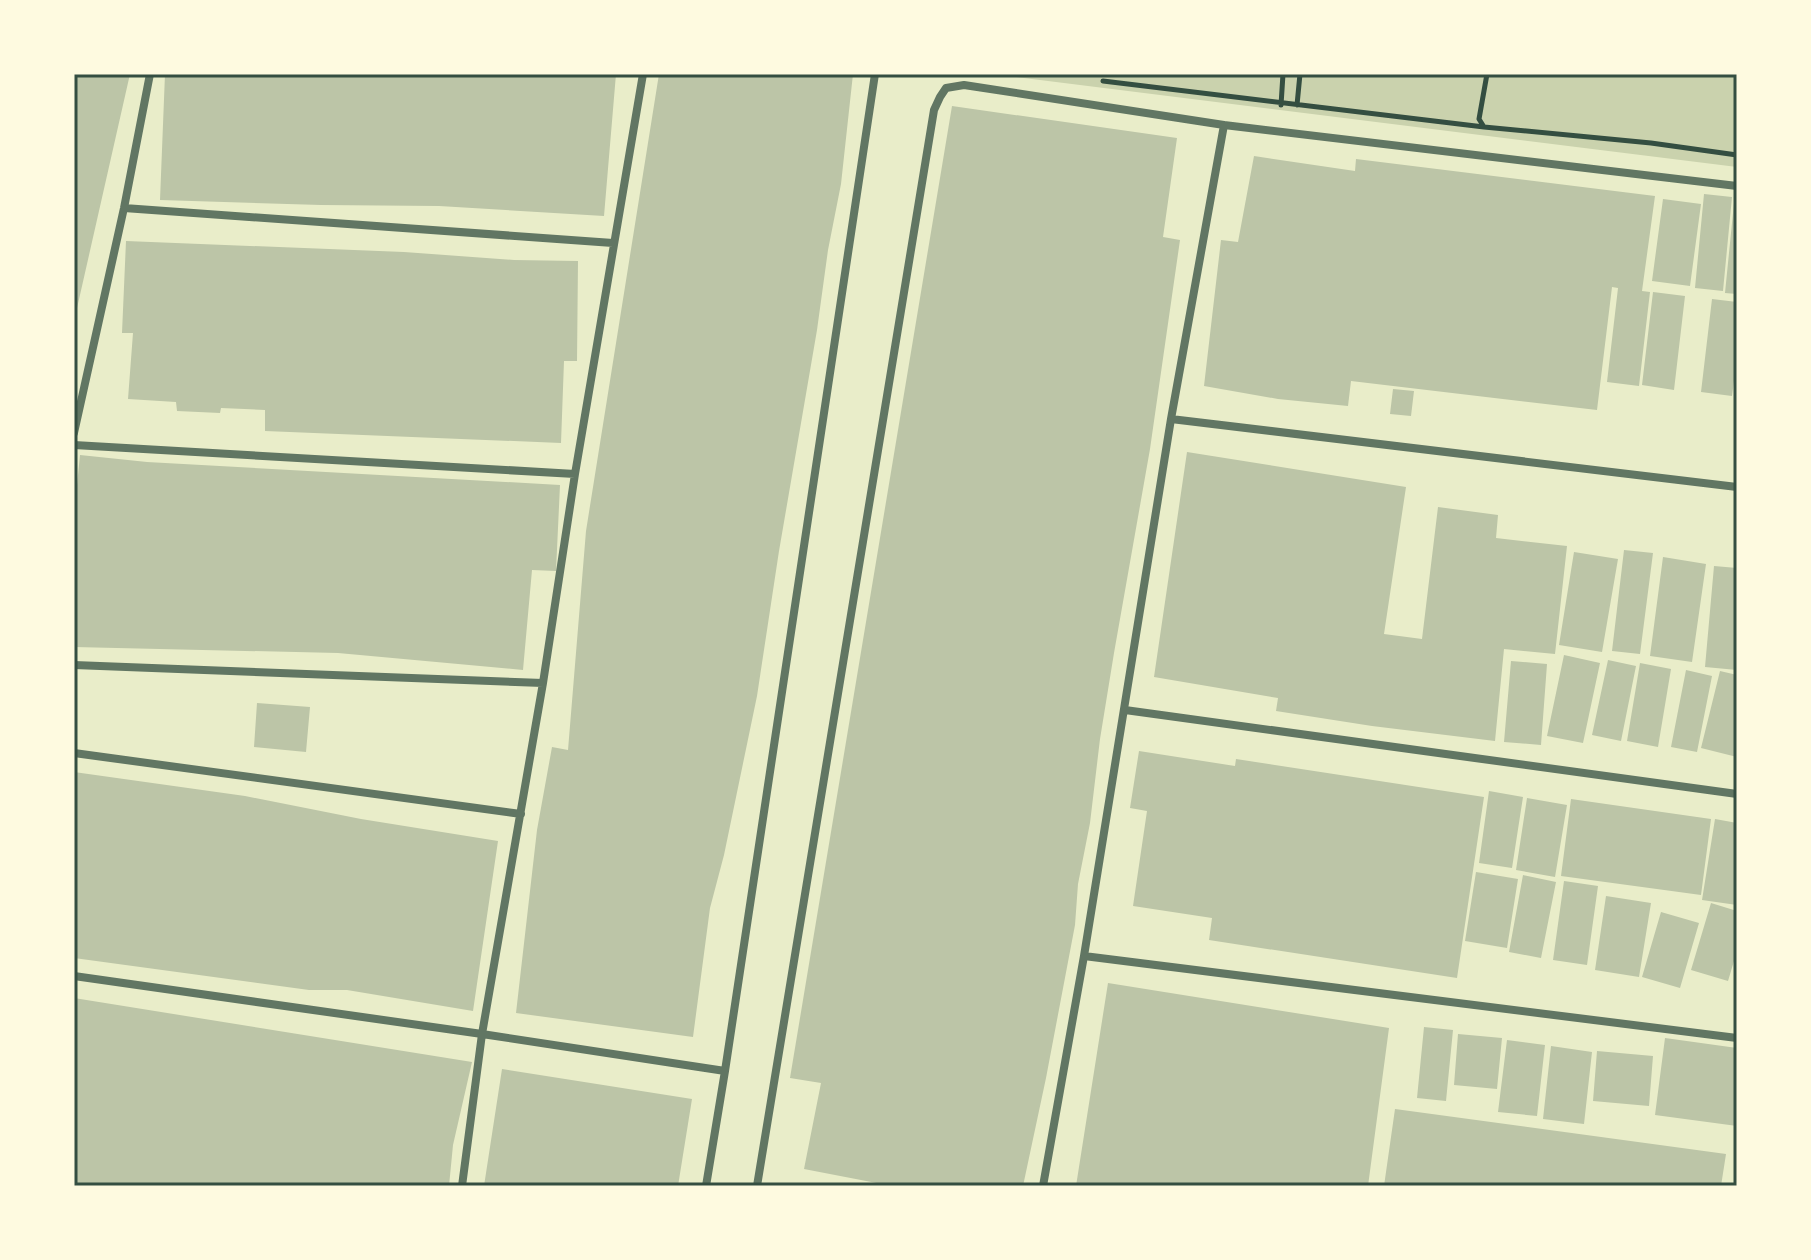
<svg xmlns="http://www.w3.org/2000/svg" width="1811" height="1260" viewBox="0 0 1811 1260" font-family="'IBM Plex Sans',sans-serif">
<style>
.green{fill:#cad2ad}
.building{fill:#bcc5a7}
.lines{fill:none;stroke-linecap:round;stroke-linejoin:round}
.path{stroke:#344e41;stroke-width:5}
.minor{stroke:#617663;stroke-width:8}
.neatline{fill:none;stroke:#344e41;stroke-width:3}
</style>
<rect width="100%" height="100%" fill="#e9edc9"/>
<!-- green -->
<path class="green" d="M993,74H1737V167Z"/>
<!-- building -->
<path class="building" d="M74,74H130L75,317H74Z
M165,74H616L604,216L439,206L321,205L160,200Z
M659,74H853L841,184L828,250L817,330L779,551L757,696L724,855L710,908L693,1037L516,1013L537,830L552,747L568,750L586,531Z
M952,106L1177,138L1163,237L1180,240L1150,449L1114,653L1100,739L1090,823L1078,884L1075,925L1046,1078L1023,1186H892L804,1169L821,1083L790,1078Z
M1254,156L1355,171L1356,159L1655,196L1642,291L1650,292L1639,386L1607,382L1618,288L1612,287L1597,410L1351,381L1348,406L1278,399L1204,386L1221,240L1238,242Z
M1735,193H1737V294L1725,293Z
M1704,194L1732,197L1723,291L1695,288Z
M1663,199L1701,204L1690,286L1652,281Z
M126,241L404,252L514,260L578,261L577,361H564L561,443L265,431V410L221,408L220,413L177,411L176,402L128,399L133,333H122Z
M1653,292L1685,296L1674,390L1642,385Z
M1712,299L1737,302V358L1732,396L1701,392Z
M1393,389L1414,391L1411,416L1390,414Z
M1187,452L1406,487L1384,634L1422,639L1438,507L1498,515L1496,538L1567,546L1555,654L1504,649L1495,741L1372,726L1276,711L1278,698L1154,677Z
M80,455L147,462L560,485L556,571L532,570L523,670L338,653L74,647V515Z
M1624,550L1653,553L1640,654L1612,651Z
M1574,552L1618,559L1602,652L1559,645Z
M1663,557L1706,564L1692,662L1650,656Z
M1714,566L1737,568V670L1705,667Z
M1564,655L1600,663L1583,743L1547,736Z
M1608,660L1636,666L1621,741L1592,735Z
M1511,661L1547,664L1541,745L1504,742Z
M1640,663L1671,669L1658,747L1627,741Z
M1686,670L1712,676L1697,752L1671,747Z
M1720,671L1737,675V757L1701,748Z
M257,703L310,707L306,752L254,747Z
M1139,751L1235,766L1236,759L1484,797L1457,978L1209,940L1212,918L1133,906L1147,811L1130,808Z
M74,772L245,796L361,819L498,841L473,1011L347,990H309L74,958Z
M1489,791L1523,797L1512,868L1479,863Z
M1527,798L1567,805L1555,877L1516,870Z
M1571,799L1711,819L1701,895L1561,876Z
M1715,819L1737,823V905L1702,900Z
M1476,872L1518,879L1507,948L1465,941Z
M1523,875L1556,882L1541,958L1509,952Z
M1564,881L1598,886L1587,965L1553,960Z
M1606,896L1651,903L1639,977L1595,970Z
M1711,903L1737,911V951L1728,981L1691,970Z
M1661,912L1699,923L1680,988L1642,977Z
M1108,983L1389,1028L1368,1186H1076Z
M74,998L472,1062L453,1145L449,1186H74Z
M1424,1027L1453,1030L1446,1101L1417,1098Z
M1458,1034L1502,1038L1497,1089L1454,1085Z
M1665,1038L1737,1048V1126L1655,1115Z
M1507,1040L1545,1045L1537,1116L1498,1112Z
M1551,1046L1592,1052L1584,1124L1543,1119Z
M1597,1051L1653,1056L1649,1106L1593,1101Z
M502,1069L692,1099L678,1186H484Z
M1395,1109L1726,1154L1721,1186H1384Z"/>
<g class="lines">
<!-- path -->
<path class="path" d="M1487,74L1479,119L1484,127L1651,143L1737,155
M1103,81L1484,127
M1281,105L1283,74
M1297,105L1300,74"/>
<!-- minor -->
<path class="minor" d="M124,208L613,243
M1171,419L1737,487
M74,433L124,208L150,74
M74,445L575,474
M74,665L543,683
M1125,710L1737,794
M74,753L521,814
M1084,956L1737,1038
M74,976L482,1034L725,1071
M462,1186L482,1034L543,683L575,474L643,74
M706,1186L725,1071L875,74
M757,1186L934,110L940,97L946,88L964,85L1224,125L1737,186
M1043,1186L1084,956L1171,419L1224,125"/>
</g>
<!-- border -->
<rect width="1811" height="1260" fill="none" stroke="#fefae0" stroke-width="152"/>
<rect x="76" y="76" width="1659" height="1108" class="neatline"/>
</svg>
